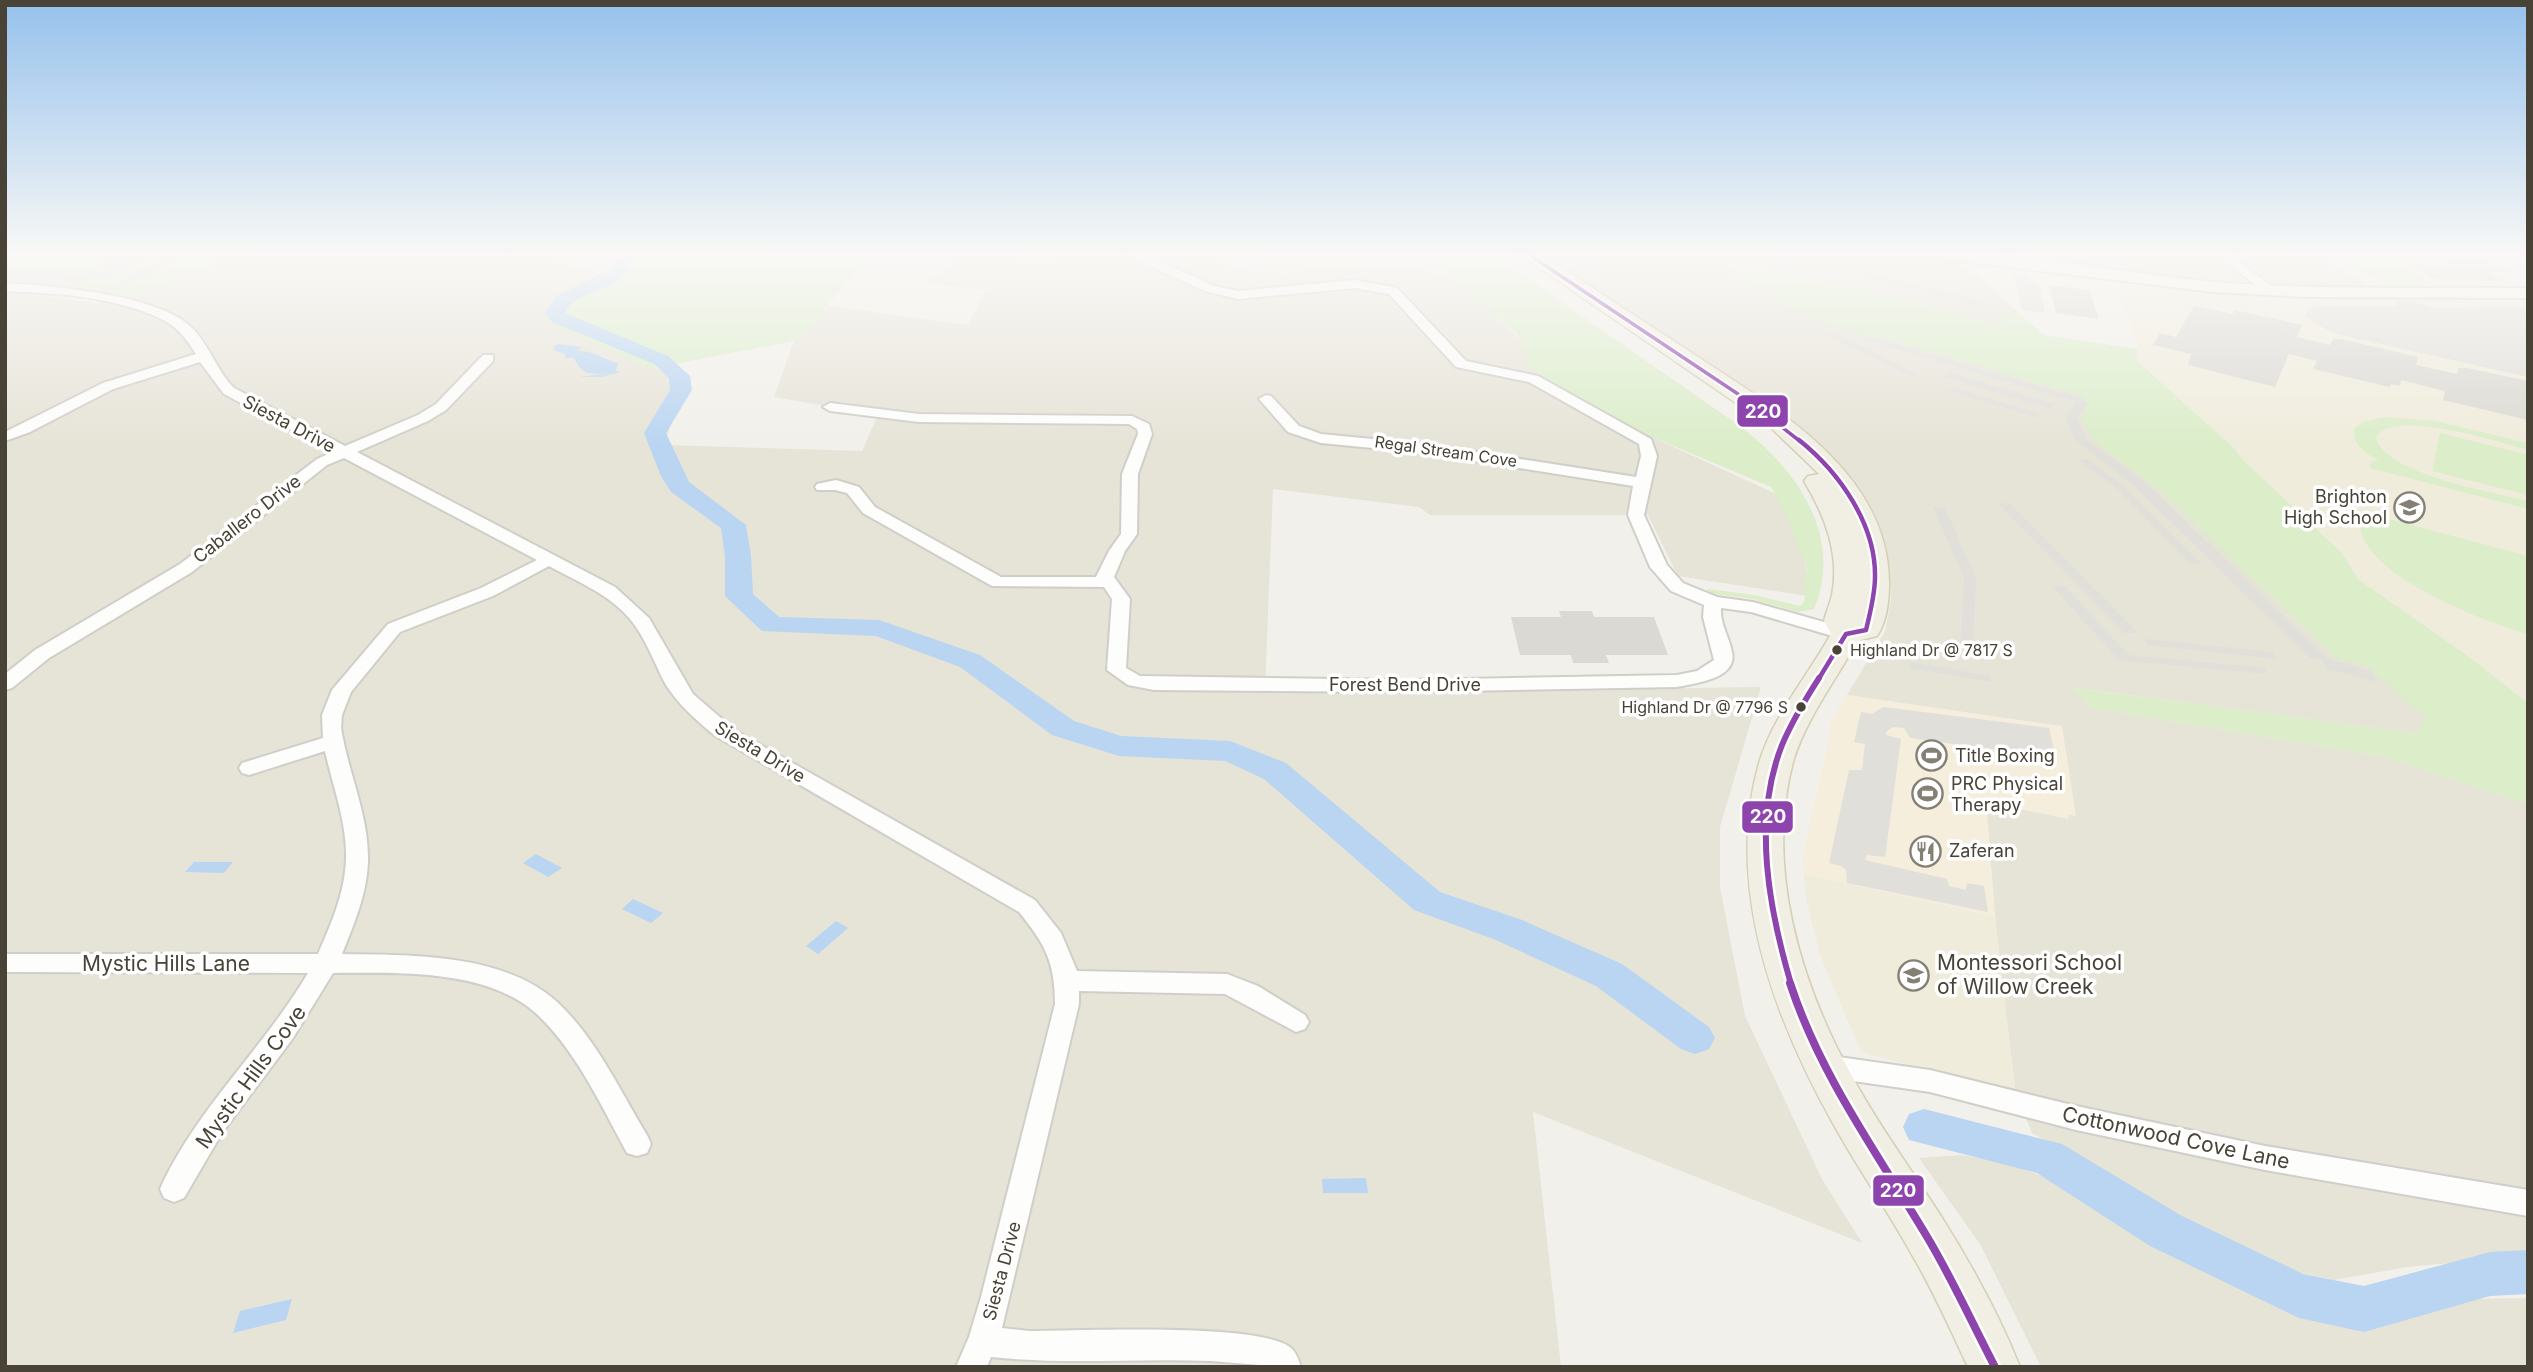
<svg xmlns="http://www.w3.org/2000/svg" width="2533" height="1372" viewBox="0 0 2533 1372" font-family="Inter,sans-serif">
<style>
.residential{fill:#e6e3d7}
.commercial{fill:#f5eedc}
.education{fill:#f0ecdc}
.green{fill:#dbedc9}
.parking{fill:#e1dfda}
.water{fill:#b9d5f2}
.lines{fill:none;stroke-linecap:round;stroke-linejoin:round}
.river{fill:#b9d5f2;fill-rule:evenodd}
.building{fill:#dbd9d3}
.minor-casing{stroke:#d0cec8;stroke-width:4}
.secondary-casing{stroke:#d1cec1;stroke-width:4}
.primary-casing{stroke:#d5cfb6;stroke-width:3}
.minor{fill:#fdfdfc;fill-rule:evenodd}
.secondary{fill:#f7f6ef;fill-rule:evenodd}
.primary{fill:#f1efe4;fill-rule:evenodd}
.bus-1-far3-casing{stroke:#fff;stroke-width:7}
.bus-1-far2-casing{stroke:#fff;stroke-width:9}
.bus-1-far1-casing{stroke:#fff;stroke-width:11}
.bus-1-casing{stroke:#fff;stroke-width:13}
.bus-1-far3{stroke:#8e44ad;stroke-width:3.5}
.bus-1-far2{stroke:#8e44ad;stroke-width:4.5}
.bus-1-far1{stroke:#8e44ad;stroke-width:6}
.bus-1{stroke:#8e44ad;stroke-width:8}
.bus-dot{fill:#484336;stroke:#fff;stroke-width:2.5}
.labels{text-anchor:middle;stroke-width:7;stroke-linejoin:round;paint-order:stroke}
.far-street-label{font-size:16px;fill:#484336;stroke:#fff}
.bus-label{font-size:16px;fill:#484336;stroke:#fff;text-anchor:start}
.street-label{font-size:18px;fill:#484336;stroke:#fff}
.poi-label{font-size:18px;fill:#484336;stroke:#fff;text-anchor:start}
.near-poi-label{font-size:21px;fill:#484336;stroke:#fff;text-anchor:start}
.near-street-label{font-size:21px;fill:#484336;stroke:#fff}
.line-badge{stroke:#fff;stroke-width:2.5}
.badge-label{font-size:19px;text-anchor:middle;font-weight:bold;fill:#fff}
</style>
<rect width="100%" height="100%" fill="#f2f0ea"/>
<!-- residential -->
<path class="residential" d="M225,254H539L600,274L577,328L644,363L686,380L664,445L862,451L878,415L774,397L797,332L830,306L968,325L986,290L928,283L959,254L1050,263L1053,254H1208L1242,270L1287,273L1328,267L1397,266L1454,276L1523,342L1545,379L1641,432L1789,500L1811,589L1807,596L1678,576L1648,515H1430L1419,507L1273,489L1265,688L1464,691L1761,687L1720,827V887L1745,1016L1822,1179L1862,1243L1533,1112L1561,1367H5V291L96,303Z
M1539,254H1906L1964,264L2041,333L2355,579L2427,718L2419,733L2074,688L2091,708L2384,757L2528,804V1256L2407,1267L2334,1280L2262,1265L2032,1133L2014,1089L1995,917L1986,801L2068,818L2062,727L1847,695L1885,632L1891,600L1890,569L1884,539L1865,498L1826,449L1786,417Z
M2008,254H2215L2249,280L2241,282L2139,274L2013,257Z
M2227,254H2318L2371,288L2274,284L2264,280Z
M1962,1155L2008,1164L2079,1189L2169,1246L2234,1282L2367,1321L2390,1319L2469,1299L2528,1298V1367H2041L1980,1244L1919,1158Z"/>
<!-- commercial -->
<path class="commercial" d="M1847,695L2062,726L2076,816L2069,815L2068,819L1986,802L1995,917L1804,874L1802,859L1830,734L1829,726Z"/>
<!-- education -->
<path class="education" d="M2117,285L2286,298L2528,299V703L2468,656L2358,579L2342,553L2243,460L2234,448L2136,360L2138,349Z
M1804,874L1995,917L2016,1094L1861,1052L1820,955L1806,899Z"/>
<!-- green -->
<path class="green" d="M5,254H236L127,299L78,290L5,282Z
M616,254H870L799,340L649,369L539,318L565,294L613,275Z
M1235,254H1492L1740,426C1797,470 1844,536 1814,609L1797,612L1753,599L1707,593L1708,589L1754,595L1800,606L1804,602L1806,586L1803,582L1807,569L1787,516L1771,487L1617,422L1549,382L1529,366L1518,335L1433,261L1366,254L1335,267L1260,264Z
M1670,254H1695L1769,273L1832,283L1914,301L1982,321L1983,324L1993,326L2007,320L2000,314L2017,313L2042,335L2138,349L2136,360L2234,448L2243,460L2342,553L2358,579L2468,656L2528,703V804L2384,757L2091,708L2072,688L2419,733L2426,718L2367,666L2336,658L2157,488L2096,443L2082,420L2088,404L2082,396L1881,337L1859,334L1788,306L1725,262Z
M2343,256H2405L2415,263L2401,264L2434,284L2388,286L2343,260Z
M2386,417L2435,421L2528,443V450C2501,443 2391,407 2376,438C2385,474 2495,493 2528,501V509L2370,468L2372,461H2379C2367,454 2352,445 2354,429L2362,422Z
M2440,433L2528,455V495L2432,471Z
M2362,512L2528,556V634C2488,623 2341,569 2362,512Z"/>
<!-- parking -->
<path class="parking" d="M120,254H152L112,279H88L70,287L7,281L12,277L5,279V272L19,268L94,275L104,269L96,268Z
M169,254H183L146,278L104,294L93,292L130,278Z
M1558,254H1567L1597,271L1727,272L1730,276L1596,274L1583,270Z
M1868,273L1980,301L1977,305L1864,276Z
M2014,273L2027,274L2031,282L2039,284L2045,313L2021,310Z
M2395,301H2414L2431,308L2528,307V377L2337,334L2313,323L2305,315L2309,309L2317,307H2393L2398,305Z
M1835,333L1917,375L1910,377L1828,335Z
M1867,336L2080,398L2088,404L2077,418L2087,440L2146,483L2328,659L2371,671L2378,682L2327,669L2322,660L2310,658L2131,483L2076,441L2065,417L2076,402L1864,340Z
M1949,372L2055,404L2049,409L1943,377Z
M1953,387L2040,414L2037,418L1949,391Z
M2087,459L2127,489L2202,564H2191L2117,489L2078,460Z
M2009,503L2138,633H2124L1999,504Z
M1933,507L1945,508L1976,579L1973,652L1960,648L1964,578Z
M2065,586L2128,655L2265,668L2266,674L2119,660L2053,587Z
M2145,639L2272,652L2277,659L2148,645Z
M1910,662L1990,676L1991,682L1910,668Z
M1883,707L2049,728L2056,758L1910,738L1904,728L1893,727L1887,731L1886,735L1901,739L1885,857L1867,855L1865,860L1947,879L1949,886L1966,890L1967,883L1984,886L1988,912L1847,883L1846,870L1841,866L1829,863L1849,770H1862L1865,744L1854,742L1861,712L1872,714Z"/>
<!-- water -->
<path class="water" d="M559,344L582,347L576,351C594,350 601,359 618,363L616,371L621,372L601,377H579L614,373C597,374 582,378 574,358H565V354L554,350L553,347Z
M536,854L562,868L548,877L523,863Z
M194,862H233L224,873L185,872Z
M633,899L663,913L651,923L622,909Z
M836,921L848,928L818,954L806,946Z
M1366,1178L1368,1193H1323L1322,1179Z
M292,1299L286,1320L233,1333L240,1311Z"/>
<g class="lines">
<!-- river -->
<path class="river" d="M615,254H633C629,296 582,283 565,313L668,356L690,376L692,390L666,433L689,482L746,525L751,556L753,594L779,617L879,620L980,655L1074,721L1121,736L1230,741L1286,763L1440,892L1522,920L1622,964L1709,1027L1715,1038L1709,1049L1695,1054L1681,1049L1596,986L1496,940L1414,910L1264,779L1225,761L1119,756L1052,735L960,667L876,636L762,631L725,596V556L721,528L671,492L661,476L644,433L670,390L669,378L654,364L552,322L545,313L557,296L609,270L613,267Z
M1924,1109L2062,1144L2182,1216L2303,1274L2364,1286L2490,1252L2528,1250V1294L2490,1296L2364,1332L2299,1318L2150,1246L2037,1173L1909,1140L1903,1127L1909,1114Z"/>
</g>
<!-- building -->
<path class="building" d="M2450,254H2476L2509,272H2487L2502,281L2443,280L2431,278L2410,265L2449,263L2442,259H2460Z
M2049,285L2089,290L2099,319L2056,313Z
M2194,306L2233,314L2235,310L2302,325L2297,337L2330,345L2333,339H2341L2418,357L2416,365L2457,374L2458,368H2467L2528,381V420L2443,400L2445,391L2401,380L2400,386L2391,384L2390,387L2313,369L2317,361L2289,354L2275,387L2188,365L2191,354L2153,345L2160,333L2176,337Z
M1559,611H1592L1594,617H1654L1668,655H1606L1609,663H1573L1571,655H1520L1511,617H1561Z"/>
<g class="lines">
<defs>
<path id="minor" d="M1122,254L1146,255L1214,286L1238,291L1355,280L1397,288L1466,361L1538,376L1651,439L1657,456L1644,515L1667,565L1683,583L1717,597L1753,602L1852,630L1855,634L1846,640L1751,612L1721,608C1720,625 1729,636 1732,652C1738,679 1695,683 1677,687L1407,692L1154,690L1128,685L1107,670L1112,599L1104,587L992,586L863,513L847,493L835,490H817L815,487L817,484L836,480L859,487L875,507L1001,577H1096L1109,551L1121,534L1122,474L1138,434L1137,429L1129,424L919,422L830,411L823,407L830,403L919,414L1132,416L1149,424L1152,434L1138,474L1137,534L1125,551L1114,577L1130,599L1126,668L1140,676L1407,680L1677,675L1697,671L1714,660L1703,617L1704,605L1671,591L1650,567L1628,515L1633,486L1424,453L1321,443L1288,432L1259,399L1266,395L1271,396L1299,426L1321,434L1424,444L1636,477L1641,456L1639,444L1529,382L1456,367L1389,294L1355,288L1238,299L1205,291Z
M2216,254H2229L2277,291L2271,295L2267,294Z
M5,283C53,286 156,294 191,327C209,344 216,370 234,388L345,446L418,415L436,404L483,355H493V361L446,410L428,421L357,452L615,587L649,618L693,694L736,731L1035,900L1061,933L1077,971L1227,974L1258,986L1305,1015L1309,1022L1305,1029L1296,1032L1225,994L1079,991V1004L1002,1328L1029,1331C1076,1331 1262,1322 1291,1348C1296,1352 1299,1361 1301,1367C1271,1367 1241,1363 1211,1361C1138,1358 1064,1365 991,1357L987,1367H956L969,1337L981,1297L1055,1004C1055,962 1045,944 1019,912L714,735C696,720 679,705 666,685C654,663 646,638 630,619C609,594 578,582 549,566L493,596L400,632L351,692L342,715L341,728C348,772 369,816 368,861C367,894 354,924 342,954C410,955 504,953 557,1002C596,1038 620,1091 647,1135L651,1144L647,1153L637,1156L627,1153C602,1107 578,1055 541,1018C492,968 397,973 333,973L293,1038L222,1133L184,1198L174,1202L164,1198L160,1189C196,1109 264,1048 308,973L5,972V954H318C331,924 345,893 346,859C347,822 333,787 325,751L249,775L242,773L239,768L242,763L323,738L322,715L332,690L388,624L481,588L537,560L344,458L327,465L192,572L49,658L12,688L5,690V674L35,650L180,564L317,459L333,452L224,394L200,362L113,389L30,432L5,441V432L103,383L196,354C188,341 180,330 167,322C121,297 57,293 5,291Z
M1825,1055L1930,1070L2076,1106L2265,1146L2528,1190V1216L2265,1170L2076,1130L1930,1092L1825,1077L1816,1074L1812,1066L1816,1058Z"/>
<path id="secondary" d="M1934,254C2028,251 2121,274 2214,282C2318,290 2423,287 2528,288V298L2305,297L2213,292L1943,259Z"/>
<path id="primary" d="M1519,254H1541C1591,287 1641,320 1692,353C1774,408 1890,471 1889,585C1889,602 1886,623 1877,636L1857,641C1836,681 1806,718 1793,762C1765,868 1801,985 1853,1078C1880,1128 1914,1173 1944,1221C1973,1267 2000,1317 2020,1367H1968C1950,1329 1933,1290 1911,1253C1887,1210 1859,1170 1835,1127C1774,1019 1724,887 1759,763C1773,716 1807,677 1831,634L1824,621C1826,612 1830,604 1832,595C1840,554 1825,516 1804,481L1808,476L1819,474L1768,425Z"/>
</defs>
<!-- minor casing -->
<use href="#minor" class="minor-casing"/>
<!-- secondary casing -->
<use href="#secondary" class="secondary-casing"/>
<!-- primary casing -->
<use href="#primary" class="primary-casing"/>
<!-- minor -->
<use href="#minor" class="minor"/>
<!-- secondary -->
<use href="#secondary" class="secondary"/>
<!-- primary -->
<use href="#primary" class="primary"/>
<defs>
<path id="bus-1-far3" d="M1528,254L1747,400L1801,442"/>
<path id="bus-1-far2" d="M1799,440C1839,472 1876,524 1875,577C1875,595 1870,613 1866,630L1846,634
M1818,680L1846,634"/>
<path id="bus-1-far1" d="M1791,984C1769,909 1752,821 1782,745C1792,721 1805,700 1819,678"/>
<path id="bus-1" d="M1790,983C1820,1075 1877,1153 1926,1235C1952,1278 1972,1323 1995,1367"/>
</defs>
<!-- bus-1-far3 casing -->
<use href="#bus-1-far3" class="bus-1-far3-casing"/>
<!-- bus-1-far2 casing -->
<use href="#bus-1-far2" class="bus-1-far2-casing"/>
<!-- bus-1-far1 casing -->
<use href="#bus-1-far1" class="bus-1-far1-casing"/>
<!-- bus-1 casing -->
<use href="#bus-1" class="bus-1-casing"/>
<!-- bus-1-far3 -->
<use href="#bus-1-far3" class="bus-1-far3"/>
<!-- bus-1-far2 -->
<use href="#bus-1-far2" class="bus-1-far2"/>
<!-- bus-1-far1 -->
<use href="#bus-1-far1" class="bus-1-far1"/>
<!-- bus-1 -->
<use href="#bus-1" class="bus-1"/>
</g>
<!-- sky -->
<linearGradient id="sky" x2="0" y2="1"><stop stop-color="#95c1ec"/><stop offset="0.57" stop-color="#f9f8f6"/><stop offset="1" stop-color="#f9f8f6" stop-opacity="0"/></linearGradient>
<rect width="2533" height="446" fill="url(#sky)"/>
<!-- icons -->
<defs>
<symbol id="school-ring" viewBox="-11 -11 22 22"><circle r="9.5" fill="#fff" stroke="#848075" stroke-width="1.5"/><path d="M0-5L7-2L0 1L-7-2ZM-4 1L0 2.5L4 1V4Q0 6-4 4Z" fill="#848075"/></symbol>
<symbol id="stadium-ring" viewBox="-11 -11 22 22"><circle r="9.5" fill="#fff" stroke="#848075" stroke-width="1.5"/><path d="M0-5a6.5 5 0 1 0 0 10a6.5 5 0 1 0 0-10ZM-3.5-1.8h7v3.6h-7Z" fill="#848075"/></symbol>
<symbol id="restaurant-ring" viewBox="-11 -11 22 22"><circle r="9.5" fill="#fff" stroke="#848075" stroke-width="1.5"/><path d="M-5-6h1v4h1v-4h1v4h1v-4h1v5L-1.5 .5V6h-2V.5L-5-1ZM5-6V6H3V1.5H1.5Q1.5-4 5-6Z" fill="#848075"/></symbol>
</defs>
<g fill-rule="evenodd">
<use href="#school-ring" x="2392" y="490" width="35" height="35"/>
<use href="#stadium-ring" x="1914" y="738" width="35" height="35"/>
<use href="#stadium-ring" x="1910" y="776" width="35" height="35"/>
<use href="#restaurant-ring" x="1908" y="834" width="35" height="35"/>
<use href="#school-ring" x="1896" y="958" width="35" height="35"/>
</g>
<!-- markers -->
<g class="bus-dot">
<circle cx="1837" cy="650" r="6"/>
<circle cx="1801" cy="707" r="6"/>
</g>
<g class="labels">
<!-- far-street labels -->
<g class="far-street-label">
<text transform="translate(1446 451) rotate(8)" y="6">Regal Stream Cove</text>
</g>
<!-- bus labels -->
<g class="bus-label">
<text x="1850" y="656">Highland Dr @ 7817 S</text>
<text x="1788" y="713" text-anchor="end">Highland Dr @ 7796 S</text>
</g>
<!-- street labels -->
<g class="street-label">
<text transform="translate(289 424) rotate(28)" y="6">Siesta Drive</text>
<text transform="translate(247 519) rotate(-38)" y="6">Caballero Drive</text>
<text x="1405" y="691">Forest Bend Drive</text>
<text transform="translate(760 752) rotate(31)" y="6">Siesta Drive</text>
<text transform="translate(1002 1271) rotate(-75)" y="6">Siesta Drive</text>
</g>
<!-- poi labels -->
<g class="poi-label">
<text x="2387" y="503" text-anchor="end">Brighton<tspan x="2387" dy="21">High School</tspan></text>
<text x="1955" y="762">Title Boxing</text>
<text x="1951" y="790">PRC Physical<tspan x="1951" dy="21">Therapy</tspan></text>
<text x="1949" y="857">Zaferan</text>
</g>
<!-- near-poi labels -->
<g class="near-poi-label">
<text x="1937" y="970">Montessori School<tspan x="1937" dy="24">of Willow Creek</tspan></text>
</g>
<!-- near-street labels -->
<g class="near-street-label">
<text x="166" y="971">Mystic Hills Lane</text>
<text transform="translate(251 1077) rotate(-54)" y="7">Mystic Hills Cove</text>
<text transform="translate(2176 1138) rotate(12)" y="7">Cottonwood Cove Lane</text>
</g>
</g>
<g class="line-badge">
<rect x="1736" y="394" width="53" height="34" rx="7" fill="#8e44ad"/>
<rect x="1741" y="800" width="53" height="34" rx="7" fill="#8e44ad"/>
<rect x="1872" y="1174" width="53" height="33" rx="7" fill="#8e44ad"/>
</g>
<g class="badge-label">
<text x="1763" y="418">220</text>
<text x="1768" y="823">220</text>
<text x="1898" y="1197">220</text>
</g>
<!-- border -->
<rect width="2533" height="1372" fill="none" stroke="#484336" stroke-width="14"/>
</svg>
